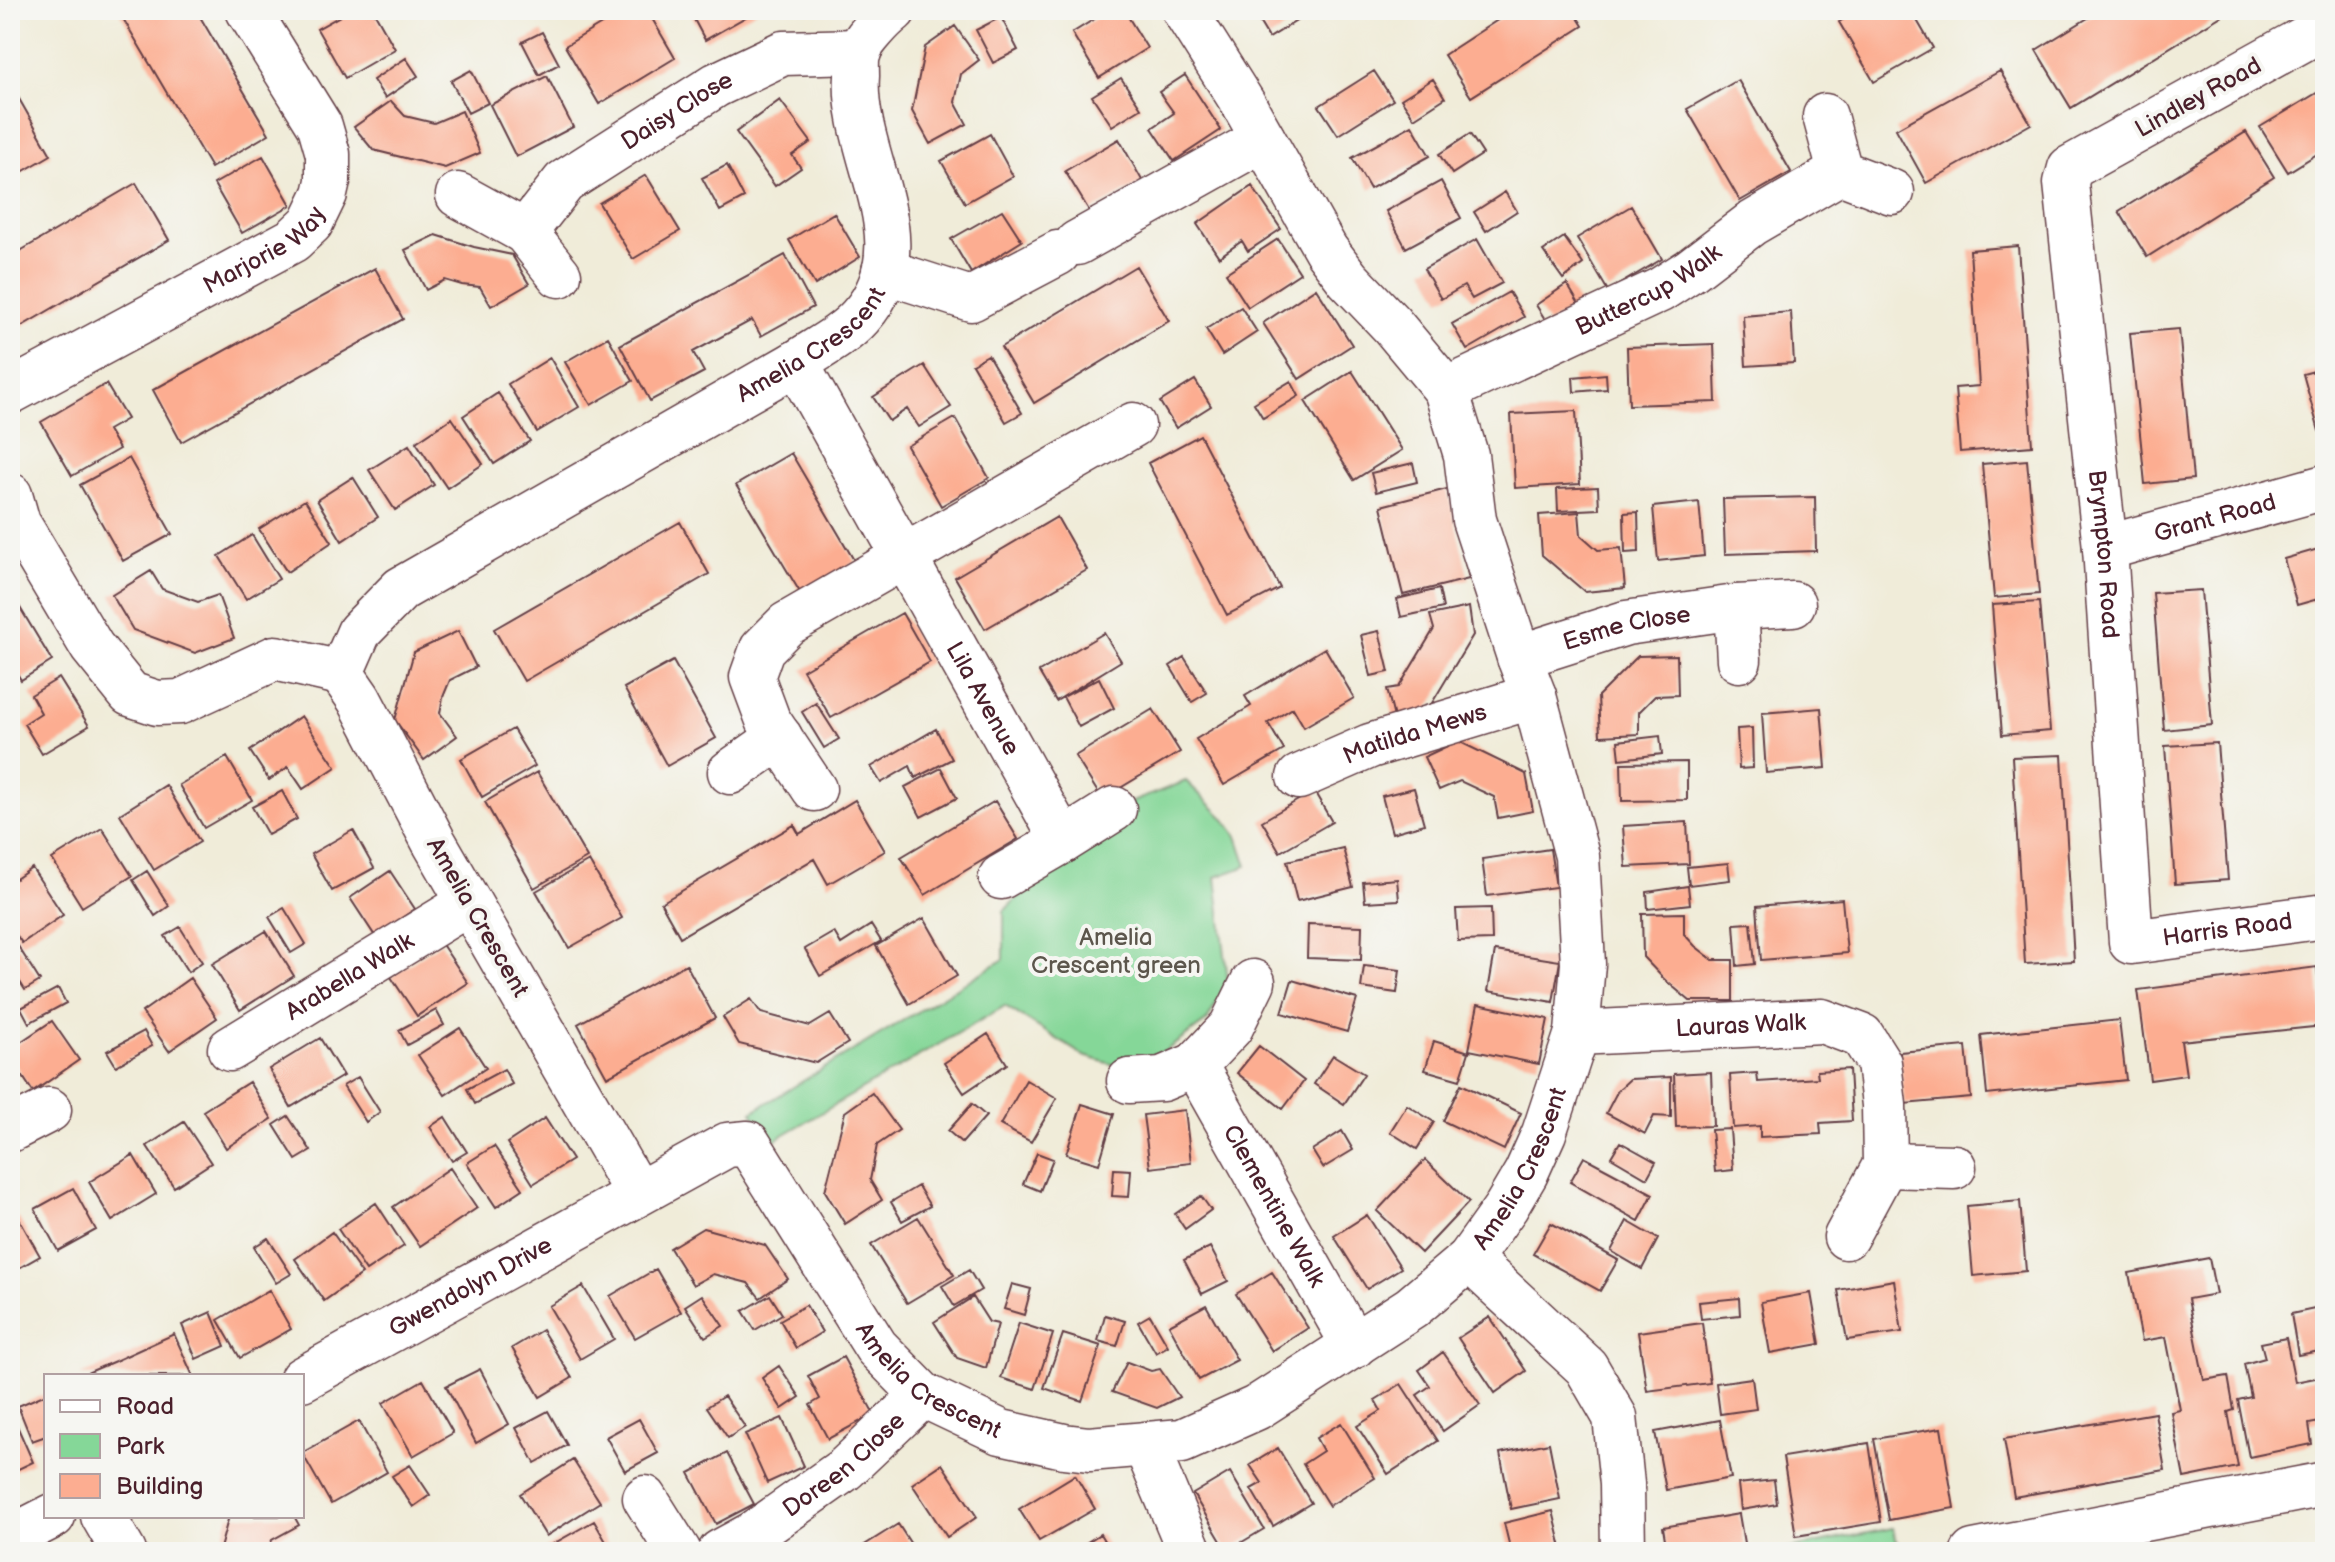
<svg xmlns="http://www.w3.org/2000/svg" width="2335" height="1562" viewBox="0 0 2335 1562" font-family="'Balsamiq Sans',sans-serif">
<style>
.green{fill:#85d798;stroke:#687b62;stroke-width:2}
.building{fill:#fcad91}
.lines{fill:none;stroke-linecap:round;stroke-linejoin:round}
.street-casing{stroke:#633e45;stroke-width:47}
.street{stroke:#fff;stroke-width:44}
.labels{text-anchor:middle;stroke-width:8;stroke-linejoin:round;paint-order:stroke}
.street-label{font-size:24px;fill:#4a1f2b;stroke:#f6f6f2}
.park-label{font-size:24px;fill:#5c564c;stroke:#f6f6f2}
</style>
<rect width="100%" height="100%" fill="#f6f6f2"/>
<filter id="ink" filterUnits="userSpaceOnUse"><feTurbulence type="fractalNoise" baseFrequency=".0125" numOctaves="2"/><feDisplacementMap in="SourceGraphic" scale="16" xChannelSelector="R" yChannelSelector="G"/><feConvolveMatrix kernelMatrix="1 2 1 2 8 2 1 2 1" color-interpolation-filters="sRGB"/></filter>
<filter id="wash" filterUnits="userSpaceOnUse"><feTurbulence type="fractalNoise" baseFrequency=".006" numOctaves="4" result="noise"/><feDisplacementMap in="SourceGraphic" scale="32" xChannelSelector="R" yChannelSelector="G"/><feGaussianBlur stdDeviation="1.8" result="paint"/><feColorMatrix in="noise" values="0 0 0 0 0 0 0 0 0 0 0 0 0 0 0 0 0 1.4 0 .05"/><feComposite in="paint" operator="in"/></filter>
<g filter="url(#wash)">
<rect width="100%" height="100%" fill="#f0ecd9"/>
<!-- green -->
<path class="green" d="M1186,781L1223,817L1237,836L1247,866L1216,877L1228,981L1207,1021L1165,1051L1118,1066L1084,1056L1005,1006L771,1142L752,1112L1004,959V911L1043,873L1114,809Z
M1893,1528L1900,1552H1774Z"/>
<g id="blocks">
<!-- building -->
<path class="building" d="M118,10H196L269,134L211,168Z
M351,10H373L395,49L345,78L317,29Z
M625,10H647L675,58L599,104L565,46Z
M689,10H758L705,40Z
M1109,10H1124L1147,48L1099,78L1072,33Z
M1252,10H1314L1269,38Z
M1513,10H1573L1583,26L1471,97L1444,55Z
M1859,10H1911L1933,48L1874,82L1839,22Z
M2101,10H2231L2071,108L2036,50Z
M1001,17L1018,50L993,63L976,30Z
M955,26L979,60L961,74L955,102L967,124L930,144L912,111L925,47Z
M542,32L559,64L539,75L522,42Z
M406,58L418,76L385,98L373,80Z
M471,70L488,103L468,113L451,81Z
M1374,71L1393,100L1338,135L1319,106Z
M2000,71L2031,124L1926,183L1896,129Z
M1185,75L1221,130L1174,161L1152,128L1174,113L1159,92Z
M547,76L573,127L516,157L490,105Z
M1121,78L1141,108L1112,126L1092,96Z
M1433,79L1445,98L1414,118L1401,99Z
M1738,80L1791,172L1740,201L1687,109Z
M10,83L51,155L10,179Z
M2325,88V149L2288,172L2260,127Z
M780,100L811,142L792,155L801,168L775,186L736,132Z
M391,101L405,116L434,123L462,111L480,153L445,168L373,150L354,127Z
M1412,125L1430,156L1370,189L1352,158Z
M2246,132L2274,177L2147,257L2119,211Z
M990,134L1013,176L965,203L941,161Z
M1470,134L1483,154L1452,174L1439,154Z
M1119,139L1143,182L1090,212L1065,171Z
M263,156L291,205L242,233L214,184Z
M727,165L744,198L720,211L702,178Z
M646,175L680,231L633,259L599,203Z
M1441,181L1461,218L1406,248L1386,211Z
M136,183L169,240L17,329L10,317V257Z
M1252,186L1281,229L1248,251L1242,241L1219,257L1197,224Z
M1505,192L1517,211L1486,231L1474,212Z
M1631,206L1662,259L1608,291L1577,238Z
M1002,210L1022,241L971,273L951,239Z
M834,213L860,257L815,285L789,240Z
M436,235L474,247L512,255L529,284L491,306L480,287L462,285L445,280L426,290L405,250Z
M1564,237L1583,264L1563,279L1543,251Z
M1278,239L1300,273L1248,307L1226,273Z
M1477,239L1502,283L1472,299L1464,286L1441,299L1424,269Z
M2018,246L2032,446L1960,452L1955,388L1979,386L1970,250Z
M785,255L813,307L761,336L752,320L693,352L704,372L650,401L620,345Z
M1136,266L1169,321L1034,403L1001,347Z
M375,268L403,319L181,442L153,390Z
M1567,284L1579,304L1548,324L1536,305Z
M1316,288L1352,345L1299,379L1263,323Z
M1509,292L1524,317L1467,350L1452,324Z
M1241,307L1257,332L1222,355L1206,329Z
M1791,312L1794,363L1746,366L1743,316Z
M2179,329L2193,479L2145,484L2130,333Z
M608,337L633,381L591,405L565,362Z
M1714,344L1716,402L1629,405L1627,347Z
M988,355L1022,413L1006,422L972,364Z
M550,358L579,407L537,432L508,384Z
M924,365L951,407L919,427L907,409L889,421L873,397Z
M2325,368V429L2319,431L2303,374Z
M1352,371L1402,450L1354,480L1305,401Z
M1606,374L1607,389L1574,392L1573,377Z
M1195,380L1211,406L1176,428L1160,402Z
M1291,381L1299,396L1263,418L1254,403Z
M106,384L127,419L108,430L119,449L72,476L41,422Z
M498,393L530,441L494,464L463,416Z
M1576,411L1580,484L1515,488L1511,414Z
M452,418L483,464L447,488L416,442Z
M955,418L989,478L941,506L907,446Z
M1200,435L1280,588L1227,615L1148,463Z
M409,445L434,485L395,510L369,470Z
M791,453L855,562L801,594L736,485Z
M129,458L172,534L123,561L80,485Z
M2027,460L2039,594L1994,598L1982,464Z
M1413,463L1417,482L1376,492L1371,473Z
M353,477L378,517L342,541L317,500Z
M1598,487L1599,509L1558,511L1557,489Z
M1447,489L1469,579L1403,595L1381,506Z
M1815,497L1816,551L1725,554L1723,499Z
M305,500L332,542L287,572L259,529Z
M1699,502L1704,556L1658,561L1653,507Z
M1579,512L1581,535L1598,550L1621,548L1625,588L1585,592L1542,555L1539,515Z
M1638,512L1639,552L1625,553L1624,513Z
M1057,517L1087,570L985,629L955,577Z
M680,522L709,574L524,681L494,629Z
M252,535L279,579L246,599L219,556Z
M2325,547V597L2297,605L2284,559Z
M151,571L162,589L198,602L218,595L234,638L195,653L133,630L112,595Z
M1439,589L1443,608L1401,617L1397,599Z
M2201,590L2212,725L2164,730L2153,593Z
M2039,602L2050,731L2002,735L1992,605Z
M19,606L52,661L21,680L10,662V612Z
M1469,607L1473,635L1423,718L1396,726L1387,689L1399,687L1434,629L1430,615Z
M902,613L930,662L831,718L803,670Z
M458,631L476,667L450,680L443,697L440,713L457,736L424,760L395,720L414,652Z
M1379,631L1389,672L1371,676L1361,635Z
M1104,633L1121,661L1056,701L1039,672Z
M1325,648L1354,698L1304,727L1293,708L1268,723L1284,750L1224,785L1196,739L1251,706L1245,696Z
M1677,655L1678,695L1655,696L1639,712V734L1600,736L1598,696L1638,656Z
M1184,657L1207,693L1192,702L1170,666Z
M673,661L716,738L667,766L624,688Z
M59,678L89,726L42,754L24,724L41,713L31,695Z
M1099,678L1114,708L1079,727L1063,697Z
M816,703L839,739L824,748L802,712Z
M1821,708L1826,768L1766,773L1762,713Z
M1153,709L1180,752L1102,799L1075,756Z
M301,716L336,767L303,789L288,767L269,780L250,751Z
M1752,728L1753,768L1739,769L1737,729Z
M513,729L535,766L482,797L461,759Z
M936,729L952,759L915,778L910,766L881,783L871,767Z
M1660,736L1662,754L1620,759L1618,741Z
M1458,741L1526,774L1533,811L1498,818L1494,797L1460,781L1439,790L1424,757Z
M2217,743L2228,880L2175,884L2165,746Z
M2062,755L2074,961L2025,964L2012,757Z
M227,757L252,800L204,828L179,785Z
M1687,762V800L1622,801L1621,763Z
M941,768L957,798L921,817L905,787Z
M537,772L587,858L534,888L485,802Z
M166,785L200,842L154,870L120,814Z
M1414,788L1424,824L1392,833L1382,796Z
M282,791L297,819L268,835L252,807Z
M1314,791L1332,822L1280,852L1262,821Z
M855,800L885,851L828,884L814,859L680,937L661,903L794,825L799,834Z
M995,801L1018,839L925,895L901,857Z
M1687,822L1689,864L1626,867L1623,826Z
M102,828L132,876L82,907L52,859Z
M353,830L374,868L332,891L311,854Z
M1343,848L1353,887L1297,901L1287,861Z
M1550,849L1556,887L1487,896L1482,859Z
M589,861L622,918L569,948L536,891Z
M1728,863L1730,880L1689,885L1687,867Z
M32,868L63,915L22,943L10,926V883Z
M147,871L169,906L155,916L133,880Z
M390,871L415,909L375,936L350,898Z
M1397,879L1399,900L1365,902L1363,882Z
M1688,886L1690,904L1648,909L1647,892Z
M1842,899L1847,953L1761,960L1757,906Z
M284,908L306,944L291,953L269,917Z
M1491,908L1492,940L1458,941L1456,909Z
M1684,913V934L1695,946L1713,960H1733V1001H1690L1665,980L1643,957L1642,914Z
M924,918L957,976L909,1004L876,946Z
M1751,923L1755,964L1737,966L1734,924Z
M1308,924L1362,926L1361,960L1307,958Z
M871,925L881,941L820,976L805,949L834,932L841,944Z
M180,927L202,962L188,972L165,936Z
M266,931L294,976L240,1010L212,964Z
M441,943L468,983L417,1016L391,977Z
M18,946L40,981L25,990L10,966V951Z
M1495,951L1560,961L1553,1002L1488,991Z
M686,964L715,1018L607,1077L578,1024Z
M1364,966L1400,970L1397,993L1361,988Z
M2317,967L2323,1026L2181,1041L2186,1075L2150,1080L2138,990Z
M190,978L217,1018L169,1051L142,1012Z
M1292,980L1357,999L1347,1032L1282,1013Z
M58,988L66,1003L29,1023L21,1008Z
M751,999L761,1013L810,1026L830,1014L848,1043L816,1063L739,1044L723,1017Z
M1478,1004L1548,1019L1539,1064L1469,1050Z
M436,1010L444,1025L407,1045L399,1030Z
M2119,1020L2126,1080L1987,1095L1981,1035Z
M52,1021L79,1060L33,1092L10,1057V1049Z
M460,1028L486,1068L445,1095L418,1055Z
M144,1031L152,1046L116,1066L107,1051Z
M988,1034L1007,1064L964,1093L944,1063Z
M320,1038L343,1076L291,1107L269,1069Z
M1434,1041L1469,1052L1460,1080L1425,1070Z
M1259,1046L1304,1081L1283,1109L1237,1073Z
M1966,1046L1971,1098L1904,1104L1900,1052Z
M1333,1055L1364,1074L1344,1104L1314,1084Z
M504,1069L512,1084L475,1104L467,1089Z
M1849,1069L1852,1121L1820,1123L1821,1134L1760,1137V1126L1733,1128L1730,1075L1757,1073L1758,1082L1818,1078L1817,1071Z
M1711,1072L1713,1126L1676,1127L1674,1074Z
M358,1077L380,1112L366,1122L343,1086Z
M1671,1077V1117L1654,1116L1645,1134L1606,1113L1618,1090L1630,1079Z
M1026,1080L1057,1098L1031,1142L1000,1125Z
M249,1082L272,1119L226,1148L203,1111Z
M1461,1084L1521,1113L1504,1150L1443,1121Z
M872,1093L899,1130L877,1145L870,1180L882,1200L845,1224L825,1191L845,1112Z
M972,1104L986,1116L962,1143L948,1131Z
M1082,1104L1114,1114L1099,1164L1066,1154Z
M1407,1105L1434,1122L1417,1149L1390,1132Z
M1185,1110L1191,1163L1150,1168L1143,1115Z
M288,1116L311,1151L296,1160L274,1125Z
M445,1117L467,1152L452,1161L430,1127Z
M545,1118L572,1160L533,1184L507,1143Z
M184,1122L211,1163L174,1187L147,1146Z
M1730,1129L1733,1170L1715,1172L1711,1130Z
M1342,1131L1353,1150L1323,1168L1312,1150Z
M1620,1142L1656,1162L1647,1178L1611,1157Z
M494,1146L523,1189L496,1207L467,1163Z
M1037,1153L1053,1159L1040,1191L1023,1184Z
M133,1155L156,1194L112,1221L89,1182Z
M1584,1157L1653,1194L1639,1221L1570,1182Z
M1425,1160L1469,1202L1421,1253L1377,1211Z
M450,1168L477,1208L420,1246L393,1207Z
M1114,1169L1131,1170L1129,1197L1112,1196Z
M918,1186L930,1206L902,1221L891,1202Z
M73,1188L96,1230L58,1251L35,1209Z
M1201,1196L1211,1210L1185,1229L1175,1214Z
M2020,1201L2026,1271L1973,1276L1967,1206Z
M376,1203L404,1246L366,1271L338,1229Z
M1367,1215L1401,1268L1367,1289L1334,1236Z
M18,1217L40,1256L10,1273V1222Z
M918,1217L954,1275L907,1303L871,1245Z
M1627,1221L1658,1239L1642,1269L1611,1251Z
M1551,1223L1618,1260L1600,1291L1533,1254Z
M703,1228L765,1245L788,1279L760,1298L748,1283L713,1274L693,1285L670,1248Z
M332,1232L362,1274L324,1301L295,1259Z
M268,1238L291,1274L276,1283L254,1247Z
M1210,1247L1228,1281L1202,1294L1184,1260Z
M2209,1258L2216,1294L2188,1299L2204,1380L2228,1376L2234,1410L2228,1412L2238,1467L2184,1478L2171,1412L2180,1410L2166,1337L2142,1341L2129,1273Z
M656,1269L681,1312L635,1338L610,1296Z
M969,1270L981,1290L954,1306L942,1286Z
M1272,1272L1308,1328L1272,1351L1236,1294Z
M1894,1280L1902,1332L1847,1340L1838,1290Z
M1012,1284L1031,1289L1024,1315L1004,1309Z
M583,1286L614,1339L580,1359L549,1306Z
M269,1290L291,1329L240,1358L218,1320Z
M1811,1293L1820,1344L1770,1353L1761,1302Z
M702,1295L723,1326L705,1337L685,1306Z
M770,1295L782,1314L755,1330L743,1311Z
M973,1297L989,1322L998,1324L986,1368L957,1358L934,1322Z
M1739,1298L1740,1315L1701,1319L1699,1302Z
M806,1305L822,1332L796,1348L780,1320Z
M1206,1305L1237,1360L1199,1380L1169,1325Z
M2324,1307L2325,1350L2298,1355L2291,1314Z
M211,1312L225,1346L196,1359L182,1325Z
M1105,1315L1125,1321L1117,1346L1098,1341Z
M1150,1315L1168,1346L1156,1353L1138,1322Z
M1490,1317L1526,1371L1495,1393L1458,1338Z
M1019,1323L1053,1334L1035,1389L1001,1378Z
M1702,1323L1710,1383L1647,1391L1638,1332Z
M542,1330L572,1378L540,1397L512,1348Z
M174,1334L193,1376H80L115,1361Z
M1063,1334L1101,1346L1082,1401L1044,1388Z
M2286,1338L2295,1382L2325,1376V1421L2309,1424L2312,1444L2249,1457L2238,1400L2251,1397L2244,1364L2265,1358L2261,1343Z
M1443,1352L1480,1405L1443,1431L1417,1395L1430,1386L1419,1370Z
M843,1357L874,1414L828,1439L810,1405L820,1399L808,1376Z
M1127,1362L1151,1371L1160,1369L1179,1397L1157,1408L1112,1392Z
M779,1366L800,1397L782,1409L762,1378Z
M480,1369L509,1424L476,1443L446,1386Z
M1752,1378L1756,1409L1720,1414L1716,1383Z
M423,1380L453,1433L413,1456L383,1403Z
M1401,1384L1438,1441L1388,1474L1357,1426L1381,1411L1375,1400Z
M46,1394V1436L32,1441L18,1406Z
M724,1396L745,1427L728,1438L707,1407Z
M548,1411L567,1445L535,1463L516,1428Z
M2155,1413L2165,1470L2014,1497L2004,1439Z
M782,1418L804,1466L767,1483L745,1434Z
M14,1419L33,1462L10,1473V1420Z
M639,1419L658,1453L625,1471L606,1437Z
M1720,1420L1731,1478L1666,1490L1655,1432Z
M359,1421L387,1472L331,1504L302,1453Z
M1341,1423L1375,1478L1329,1506L1303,1464L1323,1451L1316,1438Z
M1941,1428L1954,1508L1889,1520L1874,1439Z
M1549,1443L1560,1499L1511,1509L1500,1453Z
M1869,1443L1881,1522L1796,1536L1783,1457Z
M1278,1448L1311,1503L1273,1526L1251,1489L1262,1483L1250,1465Z
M727,1453L754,1504L716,1524L689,1473Z
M573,1460L600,1502L546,1536L520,1494Z
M942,1464L977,1517L947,1537L912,1484Z
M410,1465L430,1495L413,1507L392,1476Z
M1230,1472L1264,1529L1227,1551L1193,1494Z
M1075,1475L1095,1509L1039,1541L1019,1509Z
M1774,1480L1777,1504L1741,1510L1738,1484Z
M1553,1511L1563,1552H1511L1504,1523Z
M1739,1514L1745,1549L1728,1552H1667L1663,1527Z
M229,1516H294L299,1525L272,1540L269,1546V1552H219Z
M594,1521L612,1552H548L546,1548Z
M898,1524L916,1552H867L863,1546Z
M1100,1534L1111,1552H1072Z"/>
</g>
</g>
<g filter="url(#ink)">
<use href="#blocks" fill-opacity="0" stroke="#633e45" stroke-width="2"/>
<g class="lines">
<defs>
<g id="street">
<path id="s1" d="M2325,27L2070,168L2066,183L2105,548L2131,942L2325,916"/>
<path d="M1825,116L1840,172L1892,192"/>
<path d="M458,195L525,232"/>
<path d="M1077,243L1263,139"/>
<path d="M884,271L971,299L1058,253"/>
<path id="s2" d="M559,275L525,232L564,182L716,85L783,53L859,51"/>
<path id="s3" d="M796,363L1063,841L1114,809"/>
<path id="s4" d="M1446,390L1660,290L1691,270L1751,224L1840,172"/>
<path id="s5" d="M10,392L293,240L311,223L325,194L328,181V154L320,126L248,10"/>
<path d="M10,495L18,523L92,647L130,694L157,703L180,702L275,658L341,673"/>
<path id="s6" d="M2105,548L2325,487"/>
<path d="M1736,607L1739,660"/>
<path id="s7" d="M1519,657L1626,623L1736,607L1793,604"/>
<path d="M730,772L780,737"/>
<path id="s8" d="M1299,777L1370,746L1534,696"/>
<path d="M814,789L768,720L752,677L762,649L787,624L1133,425"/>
<path d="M1001,877L1063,841"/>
<path id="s9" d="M1253,982L1231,1027L1195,1065L1354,1346"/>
<path id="s10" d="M1577,1033L1822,1021L1862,1036L1879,1063L1884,1105L1885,1165L1846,1237"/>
<path id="s11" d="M230,1049L469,903"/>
<path d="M1129,1081L1162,1079L1195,1065"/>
<path d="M10,1130L49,1110"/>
<path d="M1885,1165L1954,1167"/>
<path id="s12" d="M637,1193L434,842L359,699L341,673L359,632L401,589L796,363C817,349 843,336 860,317C926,244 851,156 857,76C857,69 856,59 859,52C862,40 884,18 894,10"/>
<path d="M1469,1259L1586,1367L1615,1417L1622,1484L1623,1552"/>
<path id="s13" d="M302,1379L727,1145L748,1143L876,1347L923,1395L1001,1432L1064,1446L1089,1449L1182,1441L1256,1408L1411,1308L1469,1259L1506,1207L1526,1173L1544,1133L1577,1033L1583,964L1577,856L1534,696L1519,657L1474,520L1466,455L1446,390L1391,324L1348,279L1326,250L1244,105L1184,10"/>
<path d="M1145,1444L1190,1552"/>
<path d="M645,1498L679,1552"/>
<path d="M103,1516L124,1552"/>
<path d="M10,1538L53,1516"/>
<path id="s14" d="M720,1552L753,1534L845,1469L923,1395"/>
<path d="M1973,1552L2325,1484"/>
</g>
</defs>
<!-- street casing -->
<use href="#street" class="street-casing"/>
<!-- street -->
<use href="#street" class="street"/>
</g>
</g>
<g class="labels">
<!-- street labels -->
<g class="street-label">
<text transform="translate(2198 97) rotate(-29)" y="8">Lindley Road</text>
<text dy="8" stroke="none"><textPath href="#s2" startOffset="252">Daisy Close</textPath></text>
<text dy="8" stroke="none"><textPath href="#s5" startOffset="292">Marjorie Way</textPath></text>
<text dy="8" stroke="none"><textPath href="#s4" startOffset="226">Buttercup Walk</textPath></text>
<text dy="8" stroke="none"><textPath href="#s12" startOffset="1182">Amelia Crescent</textPath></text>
<text dy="8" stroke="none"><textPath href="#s6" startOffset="114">Grant Road</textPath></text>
<text dy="8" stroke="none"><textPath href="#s1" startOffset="680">Brympton Road</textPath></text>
<text dy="8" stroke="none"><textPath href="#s7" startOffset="112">Esme Close</textPath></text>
<text dy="8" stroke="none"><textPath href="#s3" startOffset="384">Lila Avenue</textPath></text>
<text dy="8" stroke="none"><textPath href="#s8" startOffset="124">Matilda Mews</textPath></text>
<text transform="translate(478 917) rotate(60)" y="8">Amelia Crescent</text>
<text dy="8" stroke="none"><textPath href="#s1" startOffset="1166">Harris Road</textPath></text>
<text dy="8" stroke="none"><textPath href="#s11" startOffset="140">Arabella Walk</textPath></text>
<text dy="8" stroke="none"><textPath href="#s10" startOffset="164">Lauras Walk</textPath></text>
<text dy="8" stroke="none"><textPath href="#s13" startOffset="1530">Amelia Crescent</textPath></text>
<text dy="8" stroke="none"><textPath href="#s9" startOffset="264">Clementine Walk</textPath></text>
<text dy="8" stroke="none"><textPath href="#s13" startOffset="192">Gwendolyn Drive</textPath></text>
<text dy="8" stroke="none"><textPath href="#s13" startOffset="810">Amelia Crescent</textPath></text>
<text dy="8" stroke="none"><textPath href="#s14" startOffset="152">Doreen Close</textPath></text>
</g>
<!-- park labels -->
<g class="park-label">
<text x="1116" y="945">Amelia<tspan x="1116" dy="28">Crescent green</tspan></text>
</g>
</g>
<!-- margin -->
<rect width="2335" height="1562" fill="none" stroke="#f6f6f2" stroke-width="40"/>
<!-- legend -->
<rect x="44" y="1374" width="260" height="144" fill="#f6f6f2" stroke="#b1a0a2" stroke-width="2"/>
<rect x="60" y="1400" width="40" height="12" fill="#ffffff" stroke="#b1a0a2" stroke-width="2"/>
<text x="116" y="1414" font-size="24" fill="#4a1f2b">Road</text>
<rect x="60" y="1434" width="40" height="24" fill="#85d798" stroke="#b1a0a2" stroke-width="2"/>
<text x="116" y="1454" font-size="24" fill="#4a1f2b">Park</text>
<rect x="60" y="1474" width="40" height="24" fill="#fcad91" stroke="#b1a0a2" stroke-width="2"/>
<text x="116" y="1494" font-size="24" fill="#4a1f2b">Building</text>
</svg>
